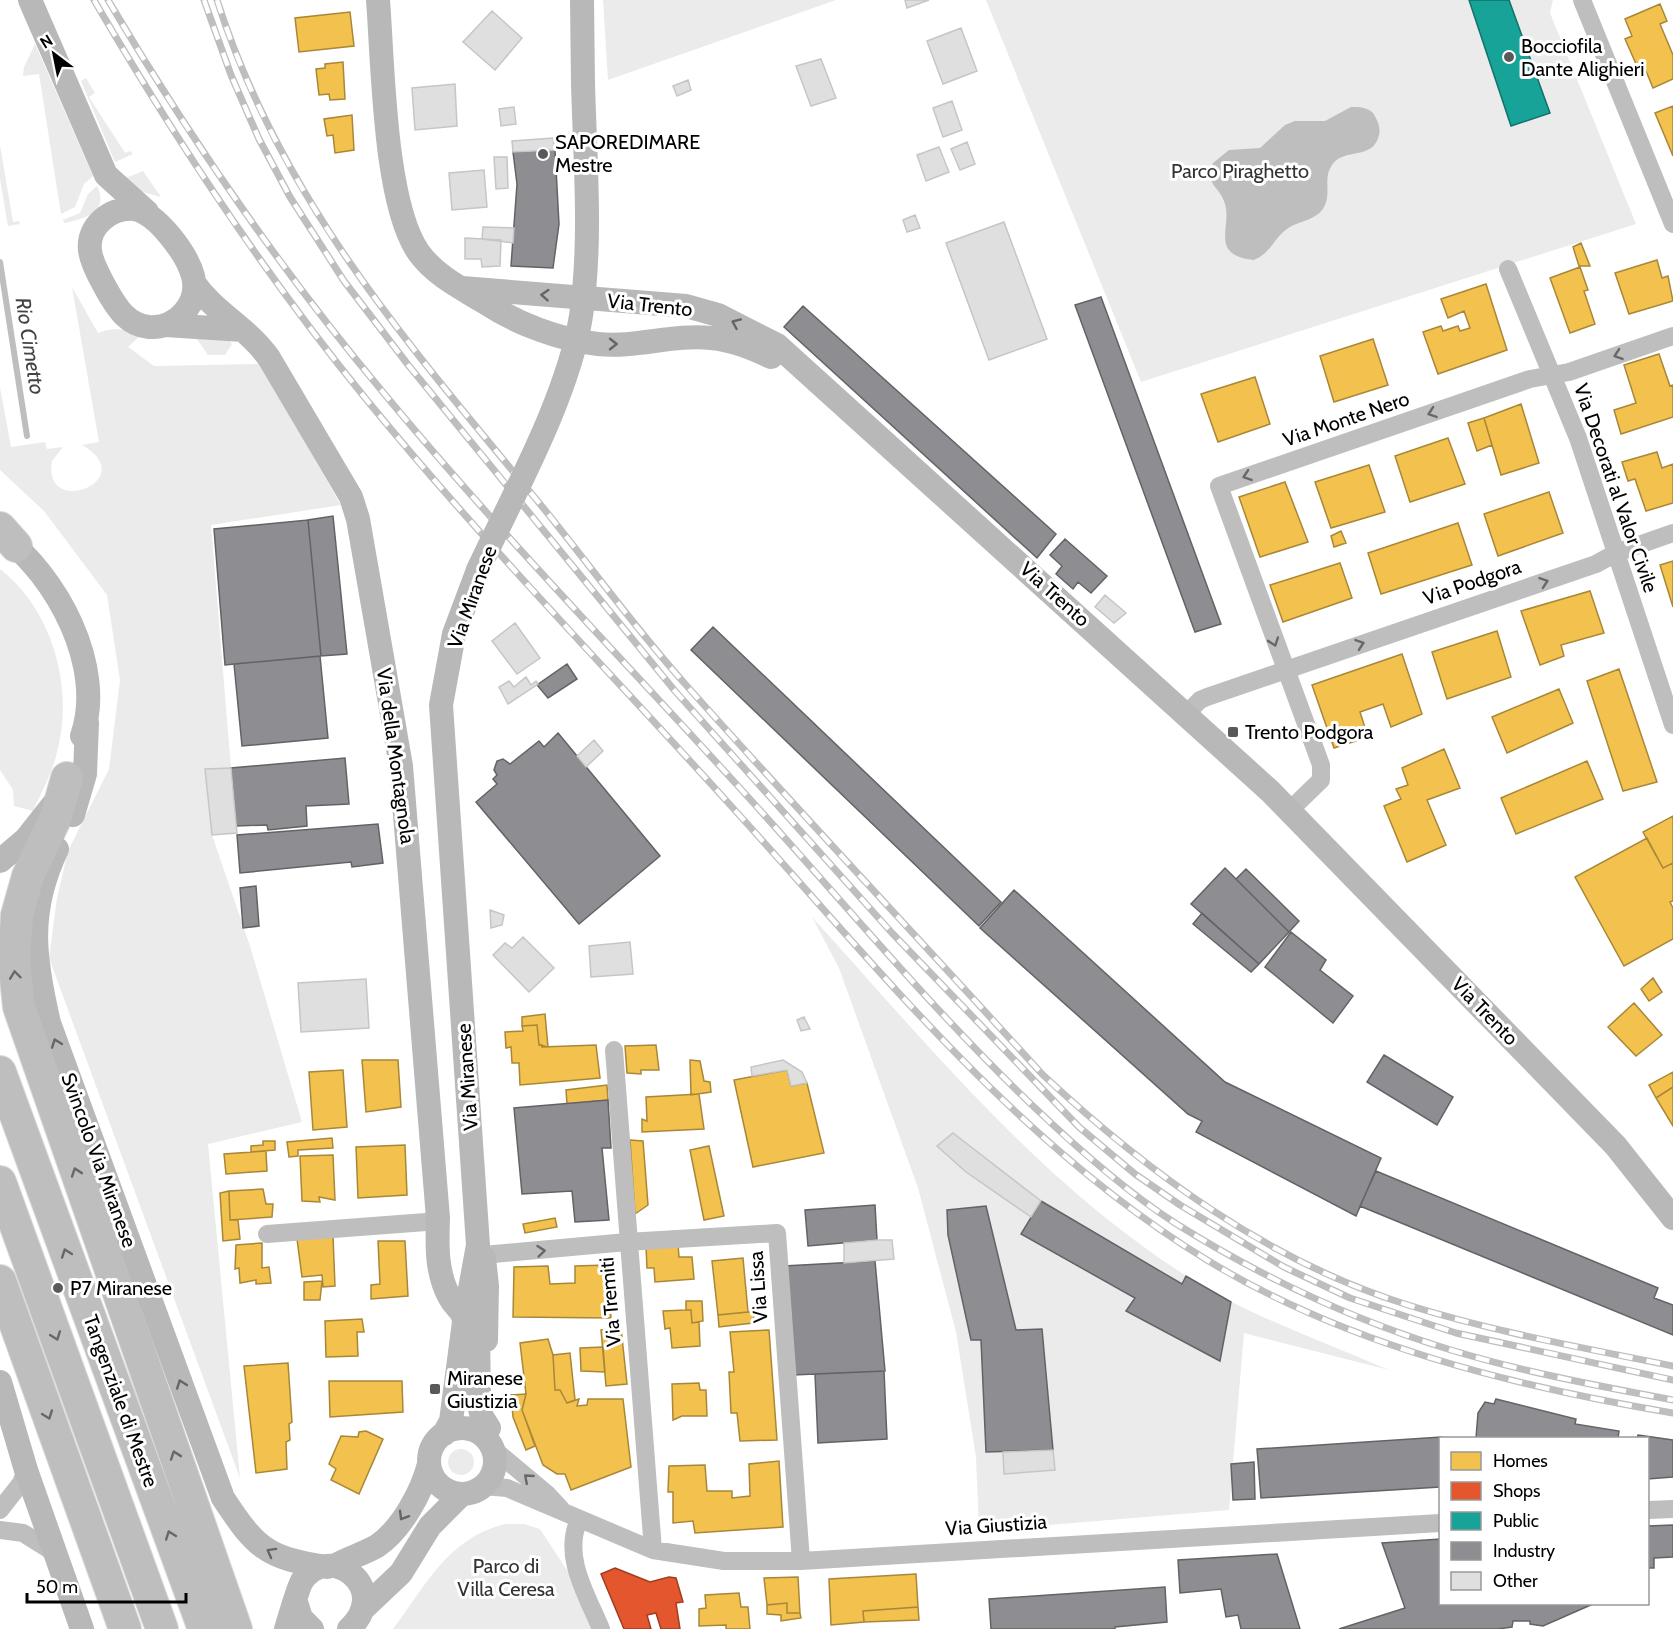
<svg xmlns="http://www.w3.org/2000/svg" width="1673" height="1629" viewBox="0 0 1673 1629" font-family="Cabin,sans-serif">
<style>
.green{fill:#ebebeb}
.water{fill:#bebebe}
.homes{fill:#f2c14e;stroke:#a98737;stroke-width:1.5}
.shops{fill:#e4572e;stroke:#a03d20;stroke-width:1.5}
.public{fill:#17a398;stroke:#10726a;stroke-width:1.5}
.industry{fill:#8d8d92;stroke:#636366;stroke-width:1.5}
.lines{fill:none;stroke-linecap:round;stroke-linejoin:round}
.stream{stroke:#bebebe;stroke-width:6}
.building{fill:#dfdfdf;stroke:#c6c6c6;stroke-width:1.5}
.highway-casing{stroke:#dbdbdb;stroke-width:34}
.street{stroke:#bebebe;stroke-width:18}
.secondary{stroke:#b8b8b8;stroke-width:24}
.highway{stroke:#bebebe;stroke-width:32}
.rail-casing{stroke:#bebebe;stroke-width:7}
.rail{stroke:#fff;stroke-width:4.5;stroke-dasharray:14;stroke-linecap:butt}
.secondary-bridge{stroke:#b8b8b8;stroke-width:24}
.oneway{stroke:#656565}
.oneway2{stroke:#686868}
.poi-dot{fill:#595959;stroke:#fff;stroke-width:2}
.labels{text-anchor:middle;stroke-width:6;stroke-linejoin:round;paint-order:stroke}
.poi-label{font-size:20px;fill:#000;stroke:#fff;text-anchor:start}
.park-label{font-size:20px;fill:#323232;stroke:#fff}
.street-label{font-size:20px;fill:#000;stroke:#fff}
.water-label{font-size:21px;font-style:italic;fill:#434343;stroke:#fff}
</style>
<rect width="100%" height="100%" fill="#fff"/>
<!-- green -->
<path class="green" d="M603,0H836L608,80Z
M986,0H1553L1550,13L1636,224L1141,382Z
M35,44L93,176L84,184L75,207L61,214L39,74L23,76L24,67Z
M86,78L95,93L89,97L125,153L130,151L133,154L115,162L81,81Z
M0,145L13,222L19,221L20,224L8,226L0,179Z
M143,171L161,197L139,191L123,179Z
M97,186C110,212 84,219 64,223L63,220L80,213L88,194Z
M72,287L98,333C112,327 127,328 139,337L128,347L154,366L260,364L341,505L211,525L231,768L205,769L212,835L250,946L302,1122L208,1144L240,1478L49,958L57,898L68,851L109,769L120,680L107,595L44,511L0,470V387L11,447L45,442L47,449L63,447L52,461C42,520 143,480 82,445L99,442Z
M196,338L229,340L232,344L225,355H208Z
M0,569C54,611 75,691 56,756C51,775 41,793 33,811L14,806L13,790L0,770Z
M812,917C928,1045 1040,1183 1188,1277C1249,1316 1322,1341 1389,1370L1244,1333L1229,1510L1001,1529L979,1528L976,1457L956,1332L918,1188L839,968Z
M448 1462a13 13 0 1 1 26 0a13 13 0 1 1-26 0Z
M505,1524H524L540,1529L572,1578L593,1629H393C426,1585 448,1538 505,1524Z"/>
<!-- water -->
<path class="water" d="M1351,107C1359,107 1367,107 1373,113C1377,119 1381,128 1379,135C1373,161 1344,147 1332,165C1323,178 1331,192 1325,205C1318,221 1299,220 1287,229C1273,239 1272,252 1254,260C1207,255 1234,225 1224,201C1218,185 1205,185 1213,163L1229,150L1260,148L1285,125L1295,121H1325Z"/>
<!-- homes -->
<path class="homes" d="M1660,4L1667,21L1660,24L1673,55V79L1653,88L1646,71L1640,73L1625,39L1632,36L1625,19Z
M350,12L354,46L299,52L295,18Z
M343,62L345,99L330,100L329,94L319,95L316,69L325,68V64Z
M1673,106V156L1655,113Z
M352,115L354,150L335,153L333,135L327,136L324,119Z
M1581,243L1590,266H1579L1573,247Z
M1657,260L1662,278L1668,276L1673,301L1629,314L1615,273Z
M1580,267L1588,290L1584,291L1595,324L1570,333L1550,278Z
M1486,284L1507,350L1438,374L1423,332L1441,326L1443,331L1458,326L1460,331L1470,328L1464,311L1448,318L1441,299Z
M1373,339L1388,385L1334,402L1320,356Z
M1659,354L1670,386L1673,385V417L1621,434L1614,410L1636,403L1624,365Z
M1255,377L1270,424L1218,442L1201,394Z
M1521,404L1539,463L1501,475L1484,418Z
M1484,418L1492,445L1477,451L1468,423Z
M1448,438L1465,484L1410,502L1395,456Z
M1657,452L1662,468L1673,464V503L1646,511L1635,479L1628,481L1622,462Z
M1369,465L1385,512L1331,528L1315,482Z
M1285,482L1308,542L1260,557L1239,497Z
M1549,492L1563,533L1498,556L1484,514Z
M1458,523L1472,565L1381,594L1368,553Z
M1341,531L1346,543L1334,547L1331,536Z
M1673,561V607L1660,565Z
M1340,563L1352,598L1283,622L1270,585Z
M1590,591L1604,633L1561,645L1564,656L1540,665L1521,611Z
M1497,631L1511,677L1447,699L1432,652Z
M1402,654L1422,714L1391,727L1383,704L1360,712L1368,737L1334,748L1312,685Z
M1619,669L1657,782L1623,791L1587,681Z
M1559,689L1573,723L1507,753L1492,717Z
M1444,749L1460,788L1427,800L1446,845L1407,862L1384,806L1401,799L1396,789L1408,785L1402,768Z
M1587,761L1603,799L1516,834L1501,798Z
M1673,816V863L1663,868L1643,832Z
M1647,838L1663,868L1673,863V901L1670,902L1673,908V939L1624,966L1575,877Z
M1653,978L1662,992L1649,1001L1641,989Z
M1634,1003L1662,1035L1636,1056L1608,1027Z
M545,1014L548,1047L539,1045L537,1025L522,1026V1017Z
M537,1025L539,1045H542V1047L596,1045L600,1078L520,1085L519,1063H512L511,1047L506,1048L505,1032L523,1031L522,1026Z
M656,1045L659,1070H641V1074L627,1073L625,1046Z
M362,1060H398L401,1107L366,1112Z
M690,1060L700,1061L704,1081L710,1082L711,1092L691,1095Z
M343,1070L347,1127L313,1130L309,1072Z
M787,1070L791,1086L807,1083L824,1153L753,1167L734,1080Z
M1673,1072V1087L1656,1098L1649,1085Z
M607,1085L608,1100L567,1104L566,1090Z
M1673,1087V1126L1656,1098Z
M699,1094L704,1129L642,1132V1119L647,1121L646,1097Z
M332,1138L333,1148L298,1150V1156L289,1157L287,1142Z
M630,1140L643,1141L648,1205L635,1214Z
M263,1141H275V1150L251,1152V1146L263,1145Z
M405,1145L407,1195L358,1198L356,1147Z
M709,1146L724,1216L704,1220L690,1150Z
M266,1151L267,1171L226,1174L224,1154Z
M333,1155L335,1200L319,1197L320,1202L302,1201L300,1156Z
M263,1189L266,1204H273L272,1217L230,1220L229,1191Z
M229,1191L230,1220H238L240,1239L223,1241L220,1193Z
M555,1218L557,1227L525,1233L523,1224Z
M333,1236L335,1286L323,1287L322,1275L302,1277L297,1239Z
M378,1241H405L408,1296L371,1299V1285L380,1284Z
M262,1243V1268L269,1267L271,1283L256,1284V1280L240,1283L239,1268L235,1269L236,1245Z
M678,1244L679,1257H692L694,1279L655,1282L654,1268H647L646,1247Z
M743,1258L748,1312L718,1315L712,1261Z
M607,1265L611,1318L513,1317L514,1267L548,1266L550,1284L575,1283V1266Z
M322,1281L320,1300H304V1282Z
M686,1301H702L703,1321L692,1323L691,1310H686Z
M686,1310H691L692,1323L699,1322L700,1346L672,1348L670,1328L665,1329L663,1311Z
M748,1312H755L753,1323L719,1327L718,1315Z
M362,1319L364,1332H357L358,1356L326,1357L325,1321Z
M621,1328L627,1384L606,1386L601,1330Z
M769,1330L777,1440L740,1441L737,1413H731L729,1372H734L730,1332Z
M548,1339L553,1355L555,1390H560L567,1403L579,1399L577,1406L587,1405L588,1399H623L631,1467L571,1490L565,1474H557L543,1465L522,1410L526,1394L520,1343Z
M603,1347L605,1372L581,1371L580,1348Z
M570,1353L575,1400L567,1403L560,1390H555L553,1355Z
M288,1363L292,1422L289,1424L290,1440L286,1442L287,1469L256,1473L244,1366Z
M329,1381H402L403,1412L330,1417Z
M699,1383L700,1390H706L707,1416H682L673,1420L672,1384Z
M526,1394L522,1410L535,1446L526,1450L513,1417L511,1395Z
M366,1431L383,1439L359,1494L331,1480L336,1469L329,1464L341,1436L358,1437L359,1432Z
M779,1461L783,1527L695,1533L693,1521L673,1523V1492H668L669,1466L705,1465L707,1491H732V1498L750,1496L749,1464Z
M916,1574L918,1607L863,1611L864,1622L831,1625L829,1579Z
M798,1577L800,1613H787V1603L767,1605L764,1578Z
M739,1593L741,1607H748L750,1629H726V1625L699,1626V1609L706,1608L705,1595Z
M787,1603V1613H800L801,1618L781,1621V1615L767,1614V1605Z
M918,1607L919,1620L864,1622L863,1611Z"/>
<!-- shops -->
<path class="shops" d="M615,1568L650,1582L669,1577L676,1578L683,1602L676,1603L680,1629H661L656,1613L647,1615L651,1629H624L601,1574Z"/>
<!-- public -->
<path class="public" d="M1469,0H1509L1550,113L1511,126Z"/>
<!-- industry -->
<path class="industry" d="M555,150L559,224L553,268L511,266L517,184L513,152Z
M1101,297L1221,624L1195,632L1075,305Z
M803,306L1056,534L1037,558L784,327Z
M333,516L347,654L321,656L308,520Z
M308,520L321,656L225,665L214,529Z
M1065,539L1107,576L1091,593L1078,582L1073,589L1056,574L1062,566L1050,555Z
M713,627L1001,902L979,926L691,650Z
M320,656L328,738L242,746L234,664Z
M567,664L577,679L548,698L537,685Z
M558,733L660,856L579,924L476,802L497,784L493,779L497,775L494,770L497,761L503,759L510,764L539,741L544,747Z
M345,758L349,804L306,806L307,826L268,830L267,825L236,826L231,768Z
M378,824L383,863L352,867L351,862L240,873L237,835Z
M1225,868L1289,932L1259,964L1191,904Z
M1246,869L1299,921L1289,932L1236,879Z
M256,886L259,926L243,928L240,888Z
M1014,890L1225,1082L1381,1158L1356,1216L1196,1132L1202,1121L1188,1114L980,928Z
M1202,913L1259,964L1251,972L1193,924Z
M1291,932L1326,960L1320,970L1353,996L1333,1023L1265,967Z
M1384,1055L1453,1097L1437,1125L1367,1082Z
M608,1100L611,1148H602L609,1220L575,1222L572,1191L522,1194L514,1108Z
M1376,1171L1658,1288L1654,1298L1673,1305V1335L1360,1206Z
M1041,1201L1182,1284L1186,1276L1231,1302L1220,1361L1126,1311L1135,1298L1021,1234Z
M875,1205L877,1240L808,1246L805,1210Z
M986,1206L1016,1330L1042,1329L1053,1450L986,1452L981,1340H971L948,1235L947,1210Z
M875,1261L885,1371L793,1375L784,1266Z
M884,1371L887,1439L818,1443L815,1374Z
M1496,1399L1576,1419L1575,1424L1619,1431L1618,1438H1476L1478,1413L1485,1402L1494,1404Z
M1638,1435L1673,1440V1477L1648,1479V1438H1637Z
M1441,1437L1440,1487L1261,1498L1257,1449Z
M1254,1462L1255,1499L1233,1500L1231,1464Z
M1673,1525V1557L1654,1558V1568H1648V1526Z
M1440,1539V1604H1593L1543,1626L1530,1624V1621H1513L1512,1627L1498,1629H1339L1405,1608L1382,1543Z
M1277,1554L1300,1629H1241L1238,1615L1226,1617L1221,1589L1180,1593L1178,1560Z
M1165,1587L1167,1622L1115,1627V1629H991L989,1599Z"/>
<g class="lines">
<!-- stream -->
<path class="stream" d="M0,262L27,436"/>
</g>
<!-- building -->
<path class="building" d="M905,0H929L907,8Z
M492,11L522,38L495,70L463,42Z
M961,28L977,71L943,84L927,41Z
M821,59L836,98L811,106L796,66Z
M688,80L691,90L677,96L673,86Z
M455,84L457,126L415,130L412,88Z
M952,101L962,130L943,137L933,108Z
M514,107L516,124L501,126L499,109Z
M553,138L555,150L513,152L512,141Z
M967,142L975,164L960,170L951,149Z
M939,147L949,172L926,181L917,155Z
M494,157H507L508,188L496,189Z
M484,170L487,207L452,210L449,173Z
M915,215L920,228L907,232L903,220Z
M1004,222L1047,339L989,360L946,243Z
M483,227L514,228L513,243L482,239Z
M465,238L501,240L500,266L482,267L481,259H465Z
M1105,595L1126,613L1114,623L1095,607Z
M515,623L540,658L517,674L492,641Z
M526,677L531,685L536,681L538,684L508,704L499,687L509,681L514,687Z
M594,740L603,751L586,767L577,756Z
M231,768L237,833L212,835L205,769Z
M490,910L504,915L502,925L491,928Z
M523,937L554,968L529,992L493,955L505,943L512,948Z
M630,942L633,974L591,977L589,946Z
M366,979L369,1028L301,1032L298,983Z
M804,1017L810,1029L801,1031L797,1020Z
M783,1060L802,1072L807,1083L791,1086L787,1070L752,1076L751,1067Z
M953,1133L1041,1201L1031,1217L966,1172L937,1146Z
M877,1240H892L894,1259L844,1263V1243Z
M1053,1450L1055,1470L1004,1474L1003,1452Z"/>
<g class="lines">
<defs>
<path id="highway" d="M0,528L16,546
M67,778L56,817L28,876L17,915L14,960L19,1007L236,1629
M0,1072L204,1629
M0,1182L162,1629
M0,1281L125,1629"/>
</defs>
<!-- highway casing -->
<use href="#highway" class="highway-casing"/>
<!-- street -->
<path class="street" d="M1582,0L1673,224
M1508,269L1578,438L1673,725
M1187,713L1200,700L1207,697L1596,564L1616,553L1673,533
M1289,811L1321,780V765L1219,486L1530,379L1569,372L1673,336
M614,1050L653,1550
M267,1234L426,1222L438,1218
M483,1255L627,1242L777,1233L801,1561
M491,1447L547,1494L561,1509
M483,1486L507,1488L653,1550L724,1561H801L1440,1523
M0,1510L21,1483L26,1470
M1648,1510L1673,1509
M579,1520C562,1556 587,1595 601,1629
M0,1530L23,1533L55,1553"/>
<!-- secondary -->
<path class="secondary" d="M30,0L106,175L147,212
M378,0C383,63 384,204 419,253C436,276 461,288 484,302C516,323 559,340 598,344C636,348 673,334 711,338C733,340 752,348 771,357
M582,0L583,83
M134,209C157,213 187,254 193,276C200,304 176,329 149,327C139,326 131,322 124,315C114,305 91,265 90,250C87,226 111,207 134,209Z
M194,283C215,313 248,328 269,358L351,497L358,519L401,766L438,1218C437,1245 436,1273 450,1298C455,1308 463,1309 464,1322
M462,288L686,306L718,315L777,345L1271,792L1615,1145L1673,1218
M166,325L243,330
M2,535C57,576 106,667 82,736
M73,815L85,774L87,723
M57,849C27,912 34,958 49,1023L223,1498C256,1548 266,1558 327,1567
M0,861L26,839L52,806
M484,1258L487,1286L486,1340
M478,1323L479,1405L482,1417L489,1428
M0,1382L26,1470L82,1629
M429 1461a33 33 0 1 1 66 0a33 33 0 1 1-66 0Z
M444,1434L451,1421L464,1322L478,1245L441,705L454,634L478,570
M334,1566C348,1558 363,1554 377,1546C401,1530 422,1492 429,1464
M296,1602L301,1618L312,1629
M364,1608L401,1573L430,1526L462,1494
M286,1629C290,1617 297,1590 302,1581C329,1541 393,1588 349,1629"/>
<!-- highway -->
<use href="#highway" class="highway"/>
<defs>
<path id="rail" d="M94,0C175,139 264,274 366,399C481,540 610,672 732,807C880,970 1017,1144 1207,1260C1346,1345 1513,1386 1673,1413
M108,0C189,137 280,269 382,391C495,528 619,655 738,786C836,893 928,1006 1033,1106C1077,1148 1124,1190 1175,1223C1261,1277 1353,1320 1451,1350C1523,1372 1599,1386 1673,1400
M204,0L231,75L259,139L290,197L344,281L409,366L675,691L892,933L1079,1127L1135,1174L1180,1205L1284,1267L1350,1298L1456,1333L1673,1380
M217,0C281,201 409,345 540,504C589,564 634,627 686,685C803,816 924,944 1042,1074C1147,1172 1269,1262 1408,1305C1494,1332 1584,1348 1673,1366"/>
</defs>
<!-- rail casing -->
<use href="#rail" class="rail-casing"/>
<!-- rail -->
<use href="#rail" class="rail"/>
<!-- secondary-bridge -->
<path class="secondary-bridge" d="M478,570C513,495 568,397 581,316C592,240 585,160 583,83"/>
</g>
<!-- one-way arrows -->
<defs><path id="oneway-chevron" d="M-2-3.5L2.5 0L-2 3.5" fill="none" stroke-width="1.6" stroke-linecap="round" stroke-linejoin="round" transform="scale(1.5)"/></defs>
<g class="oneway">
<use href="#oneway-chevron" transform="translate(545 295) rotate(-176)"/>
<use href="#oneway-chevron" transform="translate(736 323) rotate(-156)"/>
<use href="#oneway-chevron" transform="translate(613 344)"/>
<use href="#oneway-chevron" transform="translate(56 1043) rotate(-110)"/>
<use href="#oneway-chevron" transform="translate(181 1384) rotate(-110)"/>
<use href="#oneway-chevron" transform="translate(403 1516) rotate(121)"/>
<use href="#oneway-chevron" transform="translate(271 1552) rotate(-151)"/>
</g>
<g class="oneway2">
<use href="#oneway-chevron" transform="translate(1618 355) rotate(161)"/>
<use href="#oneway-chevron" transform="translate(1432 413) rotate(161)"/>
<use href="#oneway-chevron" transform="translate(1247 476) rotate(161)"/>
<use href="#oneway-chevron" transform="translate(1544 582) rotate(-19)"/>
<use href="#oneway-chevron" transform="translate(1274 642) rotate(71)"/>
<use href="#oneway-chevron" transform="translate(1360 644) rotate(-19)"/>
<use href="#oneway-chevron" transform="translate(15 975) rotate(-97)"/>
<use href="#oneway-chevron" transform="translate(76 1172) rotate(-109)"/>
<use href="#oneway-chevron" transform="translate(541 1251) rotate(-6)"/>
<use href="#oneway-chevron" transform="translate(66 1253) rotate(-110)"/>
<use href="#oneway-chevron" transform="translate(56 1336) rotate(70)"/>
<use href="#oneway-chevron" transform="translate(48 1415) rotate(70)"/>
<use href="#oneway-chevron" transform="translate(175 1455) rotate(-109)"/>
<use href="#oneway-chevron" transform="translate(528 1478) rotate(-139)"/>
<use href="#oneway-chevron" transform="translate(170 1535) rotate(-110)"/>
</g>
<!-- markers -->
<g class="poi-dot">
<circle cx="1509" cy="57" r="6"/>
<circle cx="543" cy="154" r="6"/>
<rect x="1227" y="726" width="12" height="12" rx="3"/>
<circle cx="58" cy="1288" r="6"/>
<rect x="429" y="1383" width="12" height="12" rx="3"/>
</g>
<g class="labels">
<!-- poi labels -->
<g class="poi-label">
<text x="1521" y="53">Bocciofila<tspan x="1521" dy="23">Dante Alighieri</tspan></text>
<text x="555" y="149">SAPOREDIMARE<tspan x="555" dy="23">Mestre</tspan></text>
<text x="1245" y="739">Trento Podgora</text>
<text x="70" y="1295">P7 Miranese</text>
<text x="447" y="1385">Miranese<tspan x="447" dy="23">Giustizia</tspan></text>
</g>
<!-- park labels -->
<g class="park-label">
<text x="1240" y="178">Parco Piraghetto</text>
<text x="506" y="1573">Parco di<tspan x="506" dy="23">Villa Ceresa</tspan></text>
</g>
<!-- street labels -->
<g class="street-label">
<text transform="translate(650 305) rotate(6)" y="7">Via Trento</text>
<text transform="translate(1346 419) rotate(-19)" y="7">Via Monte Nero</text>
<text transform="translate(1616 488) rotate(71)" y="7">Via Decorati al Valor Civile</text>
<text transform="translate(1472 582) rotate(-19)" y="7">Via Podgora</text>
<text transform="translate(1055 594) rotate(42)" y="7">Via Trento</text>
<text transform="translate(472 597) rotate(-70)" y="7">Via Miranese</text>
<text transform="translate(396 756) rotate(82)" y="7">Via della Montagnola</text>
<text transform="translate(1485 1011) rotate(46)" y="7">Via Trento</text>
<text transform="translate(467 1077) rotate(-94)" y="7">Via Miranese</text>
<text transform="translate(99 1160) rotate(70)" y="7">Svincolo Via Miranese</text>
<text transform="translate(758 1287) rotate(-94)" y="7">Via Lissa</text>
<text transform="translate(610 1302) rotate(-95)" y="7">Via Tremiti</text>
<text transform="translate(121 1401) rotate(70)" y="7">Tangenziale di Mestre</text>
<text transform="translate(996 1525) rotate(-4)" y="7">Via Giustizia</text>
</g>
<!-- water labels -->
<g class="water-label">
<text transform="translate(30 346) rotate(81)" y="7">Rio Cimetto</text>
</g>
</g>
<!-- legend -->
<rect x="1439" y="1437" width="210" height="168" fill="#ffffff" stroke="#999999" stroke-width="1.5"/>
<rect x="1451" y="1452" width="30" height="18" fill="#f2c14e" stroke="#999999" stroke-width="1.5"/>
<text x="1493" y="1467" font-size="18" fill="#000000">Homes</text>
<rect x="1451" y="1482" width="30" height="18" fill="#e4572e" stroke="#999999" stroke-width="1.5"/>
<text x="1493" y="1497" font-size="18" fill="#000000">Shops</text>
<rect x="1451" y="1512" width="30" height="18" fill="#17a398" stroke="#999999" stroke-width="1.5"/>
<text x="1493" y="1527" font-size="18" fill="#000000">Public</text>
<rect x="1451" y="1542" width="30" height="18" fill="#8d8d92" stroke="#999999" stroke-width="1.5"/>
<text x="1493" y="1557" font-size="18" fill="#000000">Industry</text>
<rect x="1451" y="1572" width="30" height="18" fill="#dfdfdf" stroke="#999999" stroke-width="1.5"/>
<text x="1493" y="1587" font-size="18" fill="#000000">Other</text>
<!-- north arrow -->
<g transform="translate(54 54) rotate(328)" stroke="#ffffff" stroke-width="4.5" paint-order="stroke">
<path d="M0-4.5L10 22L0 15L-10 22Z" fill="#000000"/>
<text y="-9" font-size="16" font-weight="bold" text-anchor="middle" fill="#000000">N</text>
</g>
<!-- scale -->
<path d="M27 1593v9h159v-9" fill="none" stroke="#000000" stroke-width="3"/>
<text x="36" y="1593" font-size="18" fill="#000000" stroke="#ffffff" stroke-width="4.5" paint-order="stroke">50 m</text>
</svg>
